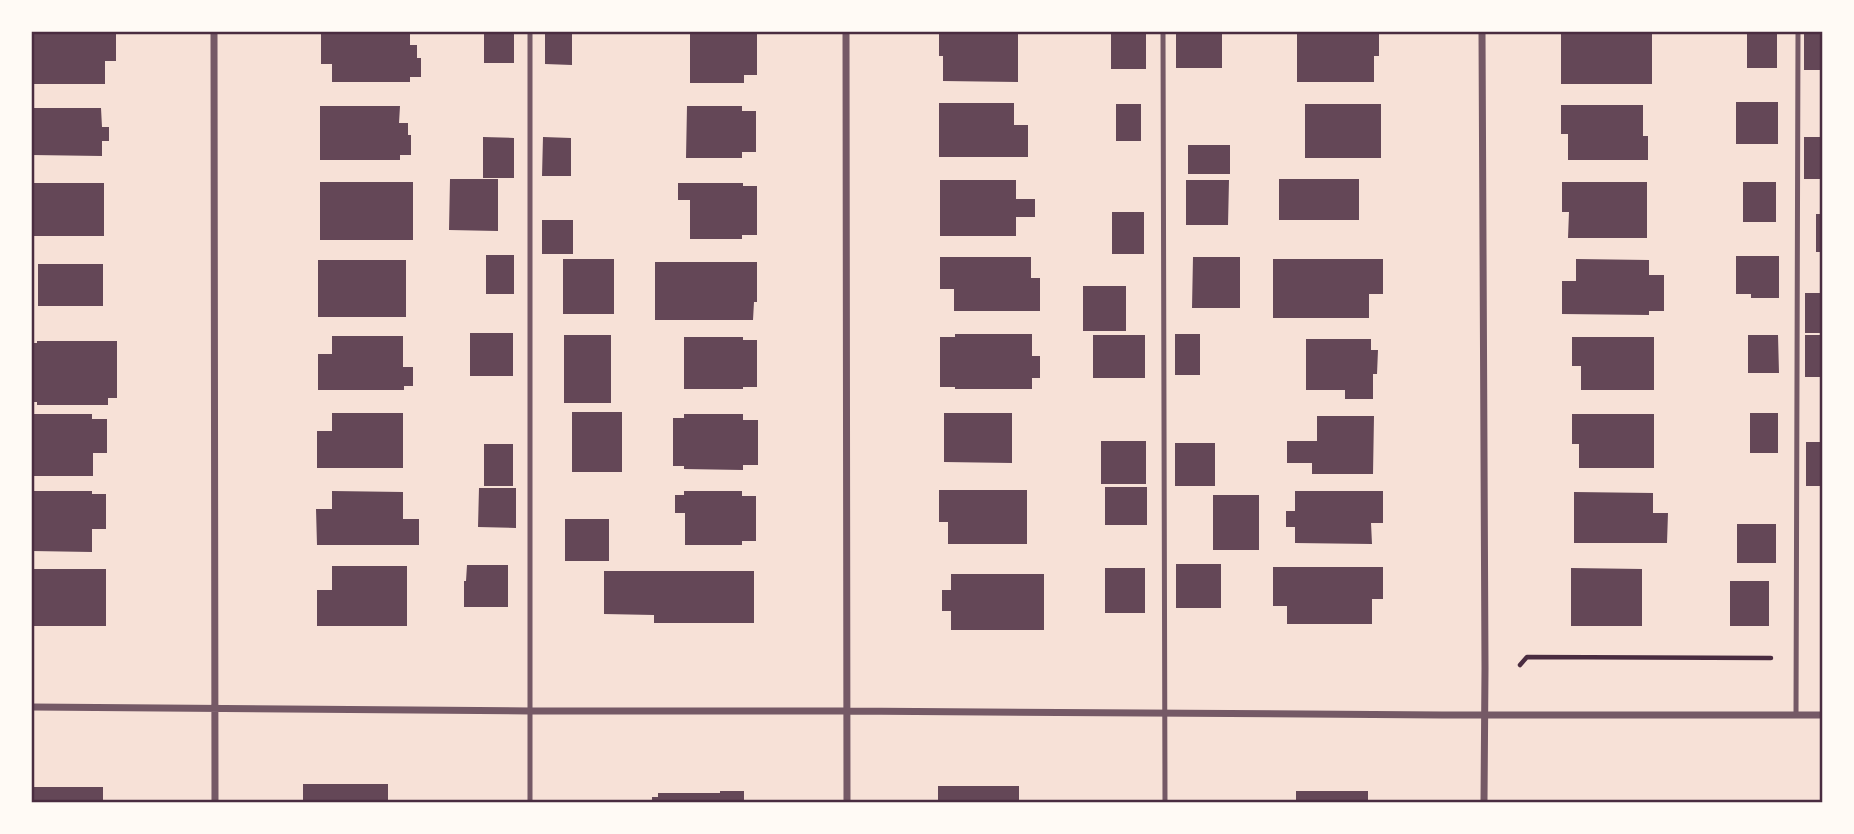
<svg xmlns="http://www.w3.org/2000/svg" width="1854" height="834" viewBox="0 0 1854 834" font-family="Karla,sans-serif">
<style>
.building{fill:#644757}
.lines{fill:none;stroke-linecap:round;stroke-linejoin:round}
.path{stroke:#4a2c40;stroke-width:4.5}
.service{stroke:#755966;stroke-width:5}
.minor{stroke:#755966;stroke-width:7}
.neatline{fill:none;stroke:#4a2c40;stroke-width:2.5}
</style>
<rect width="100%" height="100%" fill="#f7e1d7"/>
<!-- building -->
<path class="building" d="M32,32H116V61H105V84H32Z
M321,32H410V45H417V58H421V77H410V82H332V64H321Z
M484,32H514V63H484Z
M545,32H572V65L545,64Z
M690,32H742V34H757V75H744V83H690Z
M939,32H1018V82L943,81V56H939Z
M1111,32H1146V69H1111Z
M1176,32H1222V68H1176Z
M1297,32H1379V56H1374V82H1297Z
M1561,32H1652V84H1561Z
M1747,32H1777V68H1747Z
M1804,32H1822V70H1804Z
M1736,102H1778V144H1736Z
M939,103H1014V125H1028V157H939Z
M1116,104H1141V141H1116Z
M1305,104H1381V158H1305Z
M1561,105H1643V136H1648V160H1568V134H1561Z
M320,106H400L399,123H408V135H411V155H400V160H320Z
M687,106H742V111H756V152H742V158H686Z
M32,108H101L102,127H109V141H102V156L32,155Z
M483,137L514,138V178H483Z
M543,137L571,138V176H542Z
M1804,137H1822V179H1804Z
M1188,145H1230V174H1188Z
M450,179H498V231L449,230Z
M1279,179H1359V220H1279Z
M940,180H1016V199H1035V217H1016V236H940Z
M1186,180H1229L1228,225H1186Z
M320,182H413V240H320Z
M1562,182H1647V238H1568L1569,212H1562Z
M1743,182H1776V222H1743Z
M32,183H104V236H32Z
M678,183H743V186H757V235H742V239H690V200H678Z
M1112,212H1144V254H1112Z
M1816,214H1822V252H1816Z
M542,220H573V254H542Z
M486,255H514V294H486Z
M1736,256H1779V298H1751V294H1736Z
M940,257H1031V278H1040V311H954V289H940Z
M1193,257H1240V308H1192Z
M563,259H614V314H563Z
M1273,259H1383V294H1369V318H1273Z
M1576,259L1649,260V275H1664V311H1649V315L1562,314V281H1576Z
M318,260H406V317H318Z
M655,262H757V302H754L753,320H655Z
M38,264H103V306H38Z
M1083,286H1126V331H1083Z
M1805,293H1822V333H1805Z
M470,333H513V376H470Z
M955,334H1032V356H1040V378H1032V389H955V387H940V337H955Z
M1175,334H1200V375H1175Z
M564,335H611V403H564Z
M1093,335H1145V378H1093Z
M1748,335H1778L1779,373H1748Z
M1805,335H1822V377H1805Z
M332,336H403V367H413V386H404V390H318V354H332Z
M684,337H743V340H757V387H743V389H684Z
M1572,337H1654V390H1581V366H1572Z
M1306,339H1371V350H1378L1377,374H1373V399H1345V390H1306Z
M37,341H117V398H108V405H37V402H32V343H37Z
M572,412H622V472H572Z
M332,413H403V468H317V431H332Z
M944,413H1012V463L944,462Z
M1750,413H1778V453H1750Z
M32,414H92V419H107V453H93V476H32Z
M684,414H743V420H758V465H743V470L684,469V466H673V418H684Z
M1572,414H1654V468H1579V444H1572Z
M1317,416H1374L1373,474H1312V463H1287V441H1317Z
M1101,441H1146V484H1101Z
M1806,442H1822V486H1806Z
M1175,443H1215V486H1175Z
M484,444H513V486H484Z
M1105,487H1147V525H1105Z
M479,488H516V528L478,527Z
M939,490H1027V544H948V522H939Z
M32,491H92V494H106V529H92V552L32,551Z
M332,491L403,492V519H419V545H317L316,509H332Z
M684,491H742V496H756V541H742V545H685V513H675V495H684Z
M1295,491H1383V523H1371L1372,544L1295,543V527H1286V511H1295Z
M1574,492L1653,493V513H1668L1667,543H1574Z
M1213,495H1259V550H1213Z
M565,519H609V561H565Z
M1737,524H1776V563H1737Z
M1176,564H1221V608H1176Z
M467,565H508V607H464V581H466Z
M332,566H407V626H317V590H332Z
M1273,567H1383V599H1372V624H1287V606H1273Z
M1105,568H1145V613H1105Z
M1571,568L1642,569V626H1571Z
M32,569H106V626H32Z
M604,571H754V623H654V615L604,614Z
M951,574H1044V630H951V611H942V590H951Z
M1730,581H1769V626H1730Z
M303,784H388V802H303Z
M938,786H1019V802H938Z
M32,787H103V802H32Z
M720,791H744V802H652V797H658V793H720Z
M1296,791H1368V802H1296Z"/>
<g class="lines">
<!-- path -->
<path class="path" d="M1520,665L1527,657L1771,658"/>
<!-- service -->
<path class="service" d="M1163,32L1165,802
M1796,715L1798,32
M530,802V32"/>
<!-- minor -->
<path class="minor" d="M214,32L215,802
M846,32L847,802
M1482,32L1485,668L1484,802
M32,707L530,711H847L1442,715H1822"/>
</g>
<!-- border -->
<rect width="1854" height="834" fill="none" stroke="#fffaf5" stroke-width="66"/>
<rect x="33" y="33" width="1788" height="768" class="neatline"/>
</svg>
